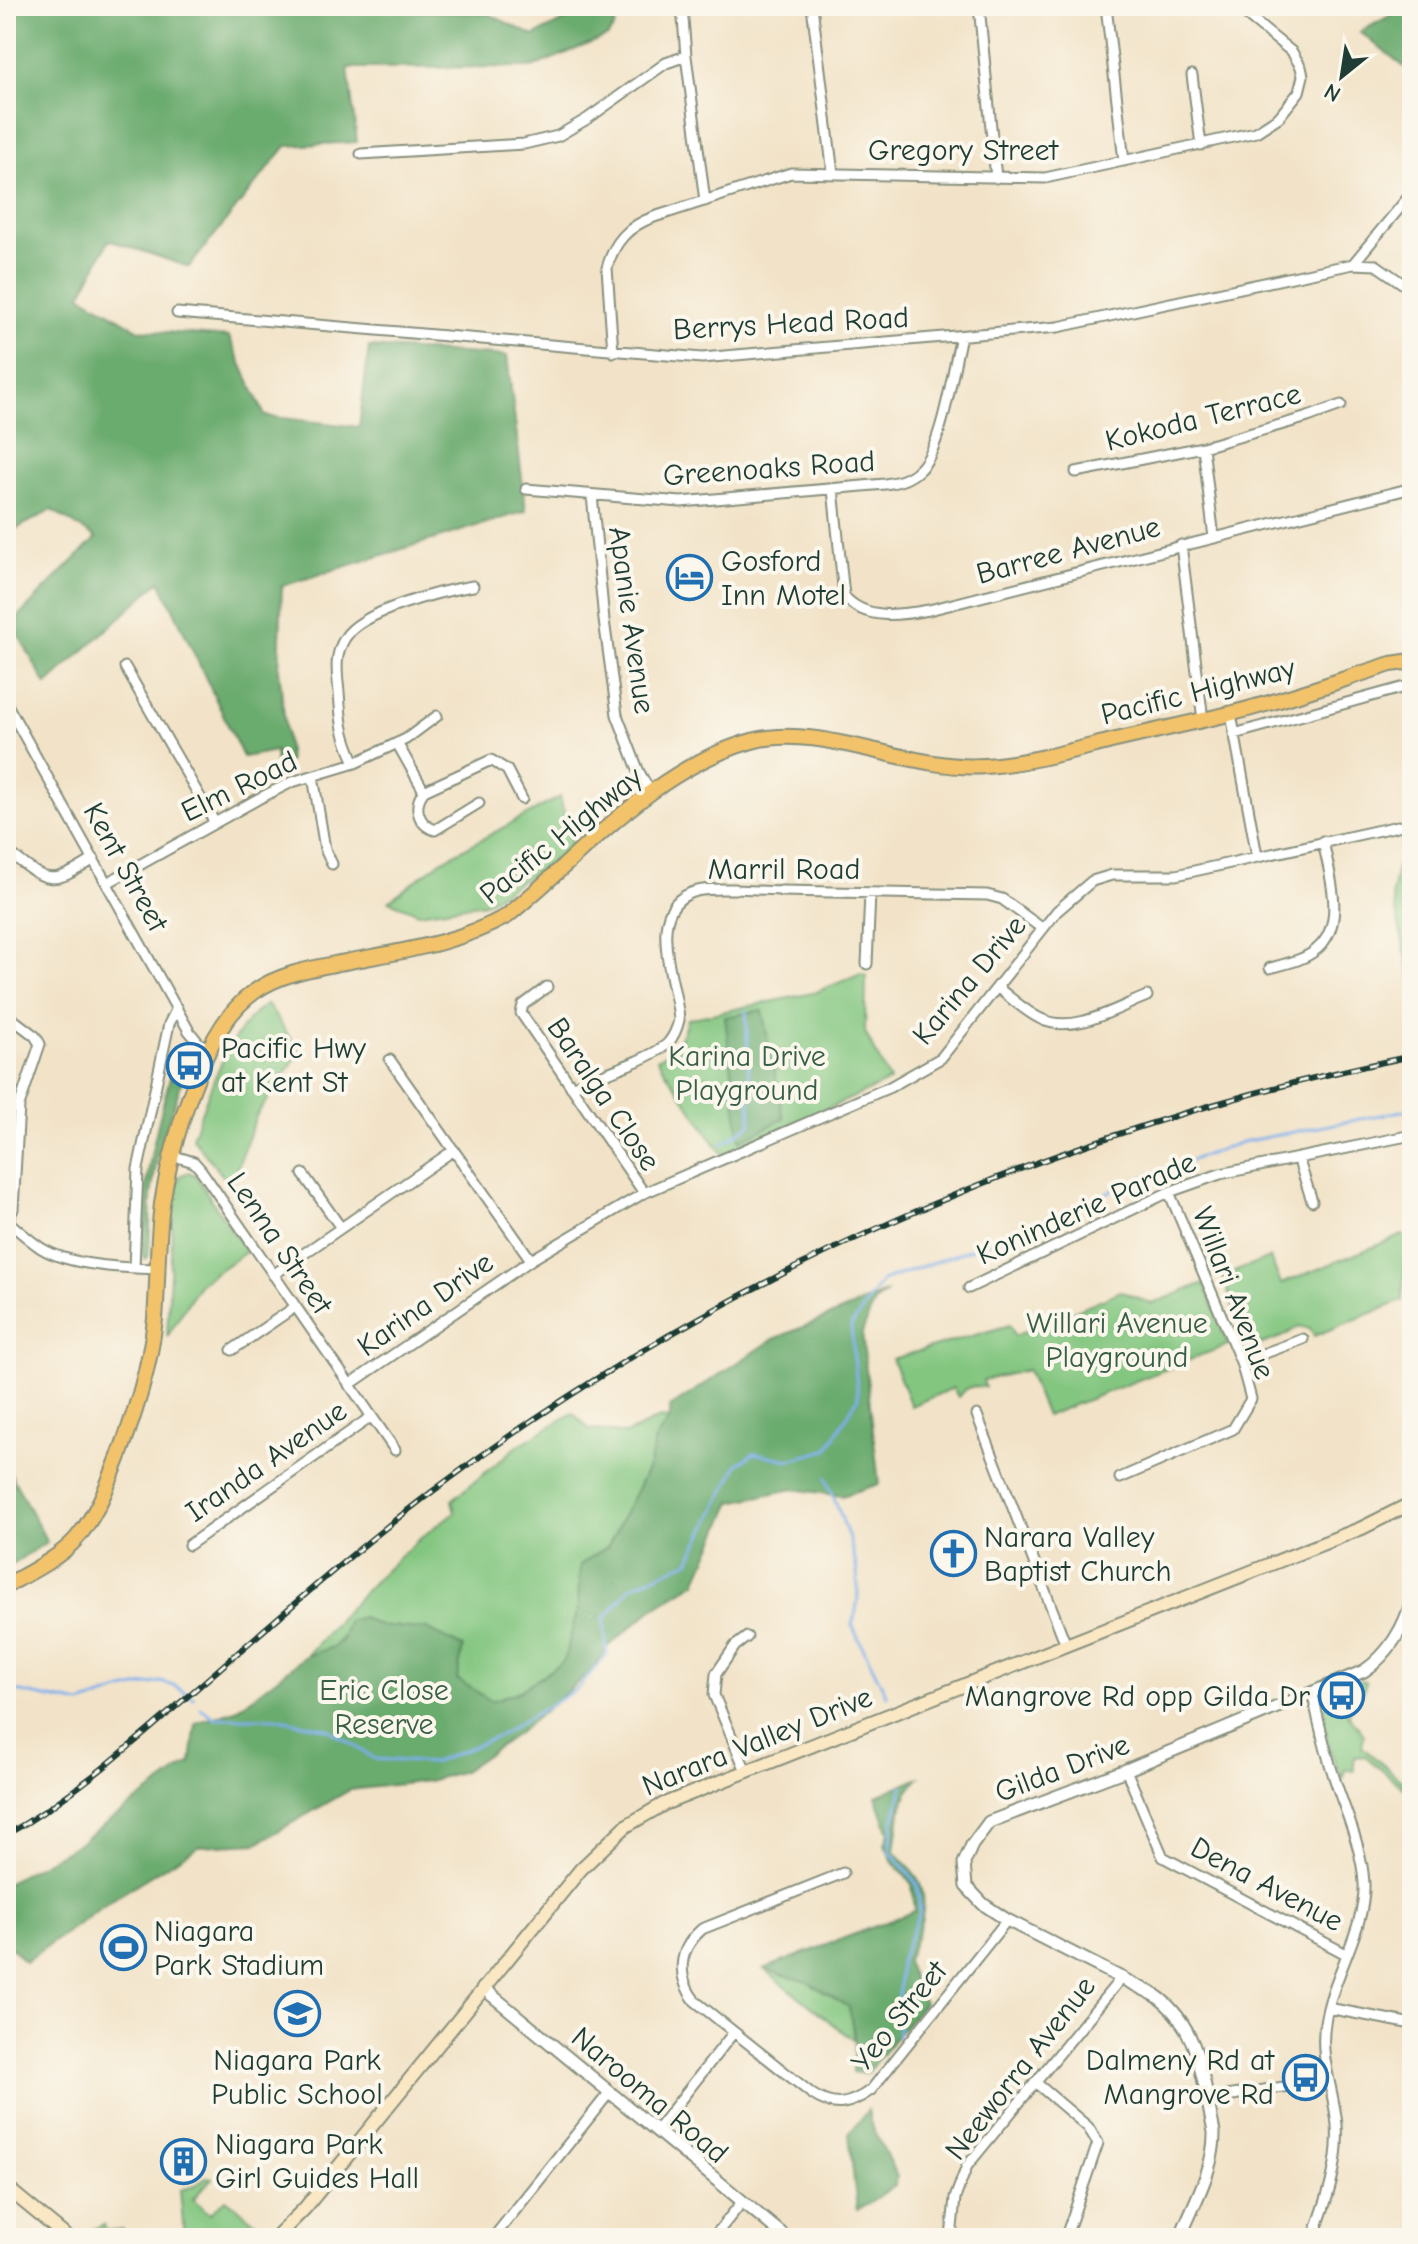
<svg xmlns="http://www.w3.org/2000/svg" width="1418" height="2244" viewBox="0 0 1418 2244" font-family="'Comic Neue',sans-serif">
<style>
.green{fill:#83c680;stroke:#51825a;stroke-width:2}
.forest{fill:#6aab6e;stroke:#447451;stroke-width:2}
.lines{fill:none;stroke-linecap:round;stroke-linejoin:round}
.stream{stroke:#7eb0ea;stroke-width:3}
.pedestrian-casing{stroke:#88907e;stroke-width:11}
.minor-casing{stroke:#88907e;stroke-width:13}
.tertiary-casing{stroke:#88907e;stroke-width:15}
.secondary-casing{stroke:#88907e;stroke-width:16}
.primary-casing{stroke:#88907e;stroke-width:18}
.pedestrian{stroke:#fff;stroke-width:7}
.minor{stroke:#fff;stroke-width:9}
.tertiary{stroke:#fff;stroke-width:11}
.secondary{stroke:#fae7c3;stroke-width:12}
.primary{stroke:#f2c36a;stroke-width:14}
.rail-casing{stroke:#1f3d34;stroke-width:6}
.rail{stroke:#fbf7ec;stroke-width:3;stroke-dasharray:9;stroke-linecap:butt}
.labels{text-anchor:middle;stroke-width:8;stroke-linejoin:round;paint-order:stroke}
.street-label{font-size:30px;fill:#1f3d34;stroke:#fbf7ec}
.poi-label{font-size:30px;fill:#1f3d34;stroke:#fbf7ec;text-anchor:start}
.park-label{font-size:30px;fill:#385f47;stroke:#fbf7ec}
</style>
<rect width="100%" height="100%" fill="#fbf7ec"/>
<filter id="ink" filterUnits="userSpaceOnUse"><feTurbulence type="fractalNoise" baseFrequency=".0125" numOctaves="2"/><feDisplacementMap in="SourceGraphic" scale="16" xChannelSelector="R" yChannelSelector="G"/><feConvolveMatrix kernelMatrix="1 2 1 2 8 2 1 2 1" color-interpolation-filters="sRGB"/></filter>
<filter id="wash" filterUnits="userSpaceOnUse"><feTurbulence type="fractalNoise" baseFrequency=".006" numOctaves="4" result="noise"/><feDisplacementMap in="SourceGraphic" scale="32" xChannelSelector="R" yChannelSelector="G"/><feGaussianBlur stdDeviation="1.8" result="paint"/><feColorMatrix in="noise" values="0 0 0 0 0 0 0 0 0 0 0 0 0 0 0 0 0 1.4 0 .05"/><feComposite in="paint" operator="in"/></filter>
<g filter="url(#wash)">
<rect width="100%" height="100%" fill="#f2e3c8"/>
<!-- green -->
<path class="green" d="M1412,789V981L1392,894Z
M560,797L573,849L485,903L419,913L389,901L441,861Z
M861,974L866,976L865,1032L890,1081L723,1155L657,1059C674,1049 683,1038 687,1019L813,993Z
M267,1004L300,1052L256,1116L231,1186L192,1138C208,1095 227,1030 267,1004Z
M189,1172L195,1175L246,1252L200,1283L167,1337L174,1189L181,1175Z
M1403,1235L1407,1239L1402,1301L1314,1336L1310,1329L1299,1326L1284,1336L1254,1347L1245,1344L1223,1276L1270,1258L1281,1284Z
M1204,1283L1228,1345L1046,1416L1027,1370L983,1380L985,1387C972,1385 966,1387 958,1397L953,1388L911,1406L892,1359L1010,1325L1015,1336L1121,1291L1152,1304Z
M573,1413L589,1429L626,1434L660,1418L670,1419L655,1440L652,1460L608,1546L580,1565L578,1608L564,1661L518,1692L491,1701L457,1679L398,1626H380L362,1617L333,1647L306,1656C352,1604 398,1551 455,1512L452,1500L519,1445Z
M1363,1680L1366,1682L1362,1694L1348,1714L1364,1735L1362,1747L1412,1789V1795L1365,1756L1354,1757V1771L1345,1769L1344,1778C1331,1766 1318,1713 1329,1698C1336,1689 1352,1684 1363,1680Z
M764,1969L807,1982L849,2007L855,2041Z
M206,2177L212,2178L193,2199L210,2214L226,2199L265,2229L254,2238H88L82,2235L104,2224L106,2231L123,2229L125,2237L184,2235L180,2190L195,2186Z"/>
<!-- forest -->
<path class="forest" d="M6,6H397L396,10L489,14L534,36L573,16L578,6H613L615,26L608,36L533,67L348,68L357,142L286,146L189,267L109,240L81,295L139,330L229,337L265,416L359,427L369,347L507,356L526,511L282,586L279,669L289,762L276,768L275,751L243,757L160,581L46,685L12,623L96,538L52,510L6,534Z
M1408,6H1412V73L1360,32Z
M762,1010L784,1119L740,1141L725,1017Z
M182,1050H186L189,1060L158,1154L151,1194L149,1255L145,1259L142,1253C141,1182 157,1124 176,1056Z
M888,1292L874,1302L862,1333L879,1484L842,1496L793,1489L732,1502L696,1582L651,1610L607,1648L590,1672L517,1734L463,1771L428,1781L350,1790L257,1843L199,1846L119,1895L25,1962L6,1942V1883L73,1847L191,1762L196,1723L236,1710L306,1656L333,1647L342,1640L347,1621L362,1617L380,1626L427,1629L463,1647L457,1679L491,1701L518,1692L564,1661L578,1608L580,1565L608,1546L649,1466L655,1440L670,1419V1407L774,1339Z
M6,1465L47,1542L6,1568Z
M918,1778L908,1791L900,1812L895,1851C902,1860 914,1871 919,1881C931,1908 916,1938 906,1962L924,2003L867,2073L853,2072L855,2041L849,2007L807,1982L764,1969L915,1911L912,1884L893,1862L885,1844L889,1833L876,1796Z
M868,2110L870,2122L897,2177L895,2186L857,2210L849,2134Z"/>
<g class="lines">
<!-- stream -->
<path class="stream" d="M722,1144L751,1124L746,1010
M826,1478C844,1525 870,1575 852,1625L887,1696
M6,1689L81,1704L123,1690L160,1682L175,1686L194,1698
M201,1708L214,1718H275L328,1729L375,1759L432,1763L497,1737L578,1688L607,1654L604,1619L631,1587L689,1561L738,1464L754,1453L789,1460L827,1450L858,1398L851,1326L882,1281L1010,1235L1136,1180L1242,1142L1412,1109
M898,2037L900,1962L920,1912L917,1884L890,1851L894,1817L903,1786"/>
</g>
</g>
<g filter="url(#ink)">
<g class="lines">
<defs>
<path id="pedestrian" d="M735,889L781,891"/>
<path id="minor" d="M682,6L686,56L705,201
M812,6L833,174
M979,6L996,178
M1106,6L1124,161
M1192,75L1201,145
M361,154L524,144L558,136L587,119L666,63L686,56
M1353,264L1412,193
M177,313L702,358L1058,327L1353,264L1376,265L1412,290
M613,352L607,268C614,242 628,226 654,217L791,173L1045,178L1256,132L1279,117L1299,92L1303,76L1301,67L1292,52L1235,6
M1203,447L1214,538
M1076,472L1203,447L1308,417L1341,405
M526,489L681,502L885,484C899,482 910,479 920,469C942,449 953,368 961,336
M833,489L844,596C865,621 900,615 929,610L1412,488
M592,495L604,620L617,715L639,772L651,793
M1181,545L1203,720
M125,667L215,823
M6,703L189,1031L198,1042L208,1049
M1231,714L1257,856
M1234,734L1412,685
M397,743L424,791C413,805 417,824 435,830L479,803
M355,763C342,734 341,723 339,692C337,673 334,655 345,638C361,611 441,591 473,586
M313,776L325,849L332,864
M424,791L491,760L507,770L522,799
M6,850C46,881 48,889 94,859
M107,883L258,799L292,782L355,763L406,739L437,716
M781,891L987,895L1002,899L1043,929
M867,964L870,893
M1270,968C1285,964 1305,960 1317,949C1347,923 1329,874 1323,841
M547,987L523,1005L521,1013L644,1193
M998,988C1011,998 1025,1011 1039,1018C1072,1036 1116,1008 1147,996
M6,1014L35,1036L40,1044L19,1106L13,1209L7,1221
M390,1060L531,1260
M571,1087C594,1077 652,1059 668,1043C674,1036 677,1029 679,1020C677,982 641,905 697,891C709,888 723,889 735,889
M171,1155L194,1162L201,1170L395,1450
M1298,1158L1312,1201
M303,1174L341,1228
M6,1220C17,1229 29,1240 41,1248C70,1266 124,1268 158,1269
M134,1268L138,1169L169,1024L177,1008
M273,1275L454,1150
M969,1288L1169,1192L1220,1174L1412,1135
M232,1350L295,1307
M1241,1362L1303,1339
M349,1385L531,1260L644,1193L890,1087L941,1058L1057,911L1092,881L1112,875H1176L1398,826
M977,1415L1066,1645
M1120,1478L1233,1429L1251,1399L1241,1362L1169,1192
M189,1545L371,1417
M1313,1695C1319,1725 1326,1754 1336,1783C1347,1816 1362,1848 1364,1883C1366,1929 1332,1976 1325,2023C1319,2059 1334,2090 1337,2125C1340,2165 1326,2202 1313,2238
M1126,1770L1163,1857L1346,1954
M746,1771L714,1695L716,1674L735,1646L747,1637
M843,1873L702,1929C678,1950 676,1976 695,2001L812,2094C834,2109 850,2105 871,2090L1007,1920
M1328,2008L1412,2024
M1035,2082L1088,2127L1098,2143L1066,2236
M1207,2099L1328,2080
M656,2131L734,2032
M493,2238L609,2093
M713,2238L742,2202
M951,2238L955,2198L967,2166L1122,1977"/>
<path id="tertiary" d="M483,1988L787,2238
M1180,2238C1193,2204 1215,2169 1214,2132C1203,2081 1200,2026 1155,1995L1007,1920L983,1904L966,1886L964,1863L972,1845L989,1822L1126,1770L1364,1671C1388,1655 1405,1627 1412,1599"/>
<path id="secondary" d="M6,2187L68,2238
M275,2238L305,2208L581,1869L626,1826L664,1804L1362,1528L1412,1503"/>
<path id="primary" d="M6,1586C30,1572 58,1559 76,1539C96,1516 107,1487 118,1459C135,1413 150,1368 155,1319C158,1281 157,1242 162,1204C169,1158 182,1114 200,1070C211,1042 229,1010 254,992C280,973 315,968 345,962C402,951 457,944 507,916C583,854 654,768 752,741C821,722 911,772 985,766C1029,763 1074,750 1116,740C1154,731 1191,723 1229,714C1283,701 1337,681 1391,664L1412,661"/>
</defs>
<!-- pedestrian casing -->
<use href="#pedestrian" class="pedestrian-casing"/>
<!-- minor casing -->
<use href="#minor" class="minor-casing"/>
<!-- tertiary casing -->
<use href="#tertiary" class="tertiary-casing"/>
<!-- secondary casing -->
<use href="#secondary" class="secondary-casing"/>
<!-- primary casing -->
<use href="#primary" class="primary-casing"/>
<!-- pedestrian -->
<use href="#pedestrian" class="pedestrian"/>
<!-- minor -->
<use href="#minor" class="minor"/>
<!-- tertiary -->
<use href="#tertiary" class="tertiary"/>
<!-- secondary -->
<use href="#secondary" class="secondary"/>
<!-- primary -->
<use href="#primary" class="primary"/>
<defs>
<path id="rail" d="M6,1835C73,1797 130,1746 188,1696C269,1626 348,1555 433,1491C722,1274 1058,1128 1412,1056"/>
</defs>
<!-- rail casing -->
<use href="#rail" class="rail-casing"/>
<!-- rail -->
<use href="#rail" class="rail"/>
</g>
</g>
<!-- icons -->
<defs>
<symbol id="hotel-ring" viewBox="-11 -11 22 22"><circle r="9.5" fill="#fbf7ec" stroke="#1f6fb2" stroke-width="1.5"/><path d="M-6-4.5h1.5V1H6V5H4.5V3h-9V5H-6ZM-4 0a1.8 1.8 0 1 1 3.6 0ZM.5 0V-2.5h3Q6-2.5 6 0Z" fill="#1f6fb2"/></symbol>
<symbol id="bus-ring" viewBox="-11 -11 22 22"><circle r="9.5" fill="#fbf7ec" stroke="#1f6fb2" stroke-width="1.5"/><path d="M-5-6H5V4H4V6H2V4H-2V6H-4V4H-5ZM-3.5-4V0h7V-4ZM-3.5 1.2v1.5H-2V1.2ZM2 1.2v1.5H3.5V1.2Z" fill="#1f6fb2"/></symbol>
<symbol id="church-ring" viewBox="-11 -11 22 22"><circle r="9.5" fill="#fbf7ec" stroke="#1f6fb2" stroke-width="1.5"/><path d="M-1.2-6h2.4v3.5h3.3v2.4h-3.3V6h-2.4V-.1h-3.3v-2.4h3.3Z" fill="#1f6fb2"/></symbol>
<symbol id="stadium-ring" viewBox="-11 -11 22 22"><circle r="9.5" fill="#fbf7ec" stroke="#1f6fb2" stroke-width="1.5"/><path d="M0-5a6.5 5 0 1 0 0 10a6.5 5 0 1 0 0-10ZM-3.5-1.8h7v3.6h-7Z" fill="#1f6fb2"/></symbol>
<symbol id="school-ring" viewBox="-11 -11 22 22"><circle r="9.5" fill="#fbf7ec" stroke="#1f6fb2" stroke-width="1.5"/><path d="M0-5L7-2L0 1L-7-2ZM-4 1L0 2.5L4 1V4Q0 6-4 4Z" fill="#1f6fb2"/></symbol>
<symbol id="building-ring" viewBox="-11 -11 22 22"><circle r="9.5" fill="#fbf7ec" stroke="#1f6fb2" stroke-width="1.5"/><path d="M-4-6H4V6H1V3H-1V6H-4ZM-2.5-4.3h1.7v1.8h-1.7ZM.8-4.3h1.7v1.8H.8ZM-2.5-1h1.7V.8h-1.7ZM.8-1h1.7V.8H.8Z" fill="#1f6fb2"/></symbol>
</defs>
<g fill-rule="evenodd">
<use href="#hotel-ring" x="664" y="552" width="51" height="51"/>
<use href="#bus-ring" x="164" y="1040" width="51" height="51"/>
<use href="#church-ring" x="928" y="1528" width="51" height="51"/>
<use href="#bus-ring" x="1316" y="1670" width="51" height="51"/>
<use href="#stadium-ring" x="98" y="1922" width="51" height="51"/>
<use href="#school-ring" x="272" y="1988" width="51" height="51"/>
<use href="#bus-ring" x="1280" y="2052" width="51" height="51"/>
<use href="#building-ring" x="158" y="2136" width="51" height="51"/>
</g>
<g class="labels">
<!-- street labels -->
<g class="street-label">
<text x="963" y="160">Gregory Street</text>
<text transform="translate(791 323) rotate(-3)" y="10">Berrys Head Road</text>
<text transform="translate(1203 417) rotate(-14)" y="10">Kokoda Terrace</text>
<text transform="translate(769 468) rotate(-4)" y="10">Greenoaks Road</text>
<text transform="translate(1068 550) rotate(-15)" y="10">Barree Avenue</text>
<text transform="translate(632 620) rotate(82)" y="10">Apanie Avenue</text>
<text transform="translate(1198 691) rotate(-14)" y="10">Pacific Highway</text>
<text transform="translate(239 786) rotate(-26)" y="10">Elm Road</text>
<text transform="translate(561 835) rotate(-39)" y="10">Pacific Highway</text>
<text transform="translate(126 867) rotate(61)" y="10">Kent Street</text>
<text x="784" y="879">Marril Road</text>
<text transform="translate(969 980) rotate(-50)" y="10">Karina Drive</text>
<text transform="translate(604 1094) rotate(56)" y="10">Baralga Close</text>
<text transform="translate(1086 1208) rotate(-24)" y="10">Koninderie Parade</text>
<text transform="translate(280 1243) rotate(56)" y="10">Lenna Street</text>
<text transform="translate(1234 1293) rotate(69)" y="10">Willari Avenue</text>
<text transform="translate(425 1304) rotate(-35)" y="10">Karina Drive</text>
<text transform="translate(266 1461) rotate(-35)" y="10">Iranda Avenue</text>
<text transform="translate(757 1741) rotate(-22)" y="10">Narara Valley Drive</text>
<text transform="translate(1062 1768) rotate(-21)" y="10">Gilda Drive</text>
<text transform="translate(1267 1884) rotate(28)" y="10">Dena Avenue</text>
<text transform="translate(899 2016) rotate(-51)" y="10">Yeo Street</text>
<text transform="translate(1020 2068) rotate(-52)" y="10">Neeworra Avenue</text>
<text transform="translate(650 2095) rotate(40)" y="10">Narooma Road</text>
</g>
<!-- poi labels -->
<g class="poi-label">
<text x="721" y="571">Gosford<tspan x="721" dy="34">Inn Motel</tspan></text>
<text x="221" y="1058">Pacific Hwy<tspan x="221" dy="34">at Kent St</tspan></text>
<text x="984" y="1547">Narara Valley<tspan x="984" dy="34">Baptist Church</tspan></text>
<text x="1310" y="1706" text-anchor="end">Mangrove Rd opp Gilda Dr</text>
<text x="154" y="1941">Niagara<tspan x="154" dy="34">Park Stadium</tspan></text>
<text x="297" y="2070" text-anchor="middle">Niagara Park<tspan x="297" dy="34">Public School</tspan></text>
<text x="1274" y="2070" text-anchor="end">Dalmeny Rd at<tspan x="1274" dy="34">Mangrove Rd</tspan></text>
<text x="215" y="2154">Niagara Park<tspan x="215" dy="34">Girl Guides Hall</tspan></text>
</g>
<!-- park labels -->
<g class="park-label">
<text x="747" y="1066">Karina Drive<tspan x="747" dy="34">Playground</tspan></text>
<text x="1117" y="1333">Willari Avenue<tspan x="1117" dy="34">Playground</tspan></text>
<text x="384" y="1700">Eric Close<tspan x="384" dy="34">Reserve</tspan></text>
</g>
</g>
<!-- margin -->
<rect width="1418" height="2244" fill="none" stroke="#fbf7ec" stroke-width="32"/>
<!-- north arrow -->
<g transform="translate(1342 76) rotate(210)" stroke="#fbf7ec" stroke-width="6" paint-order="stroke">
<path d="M0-6L14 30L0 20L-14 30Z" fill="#1f3d34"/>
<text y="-12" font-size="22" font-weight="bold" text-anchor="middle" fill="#1f3d34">N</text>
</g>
</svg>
